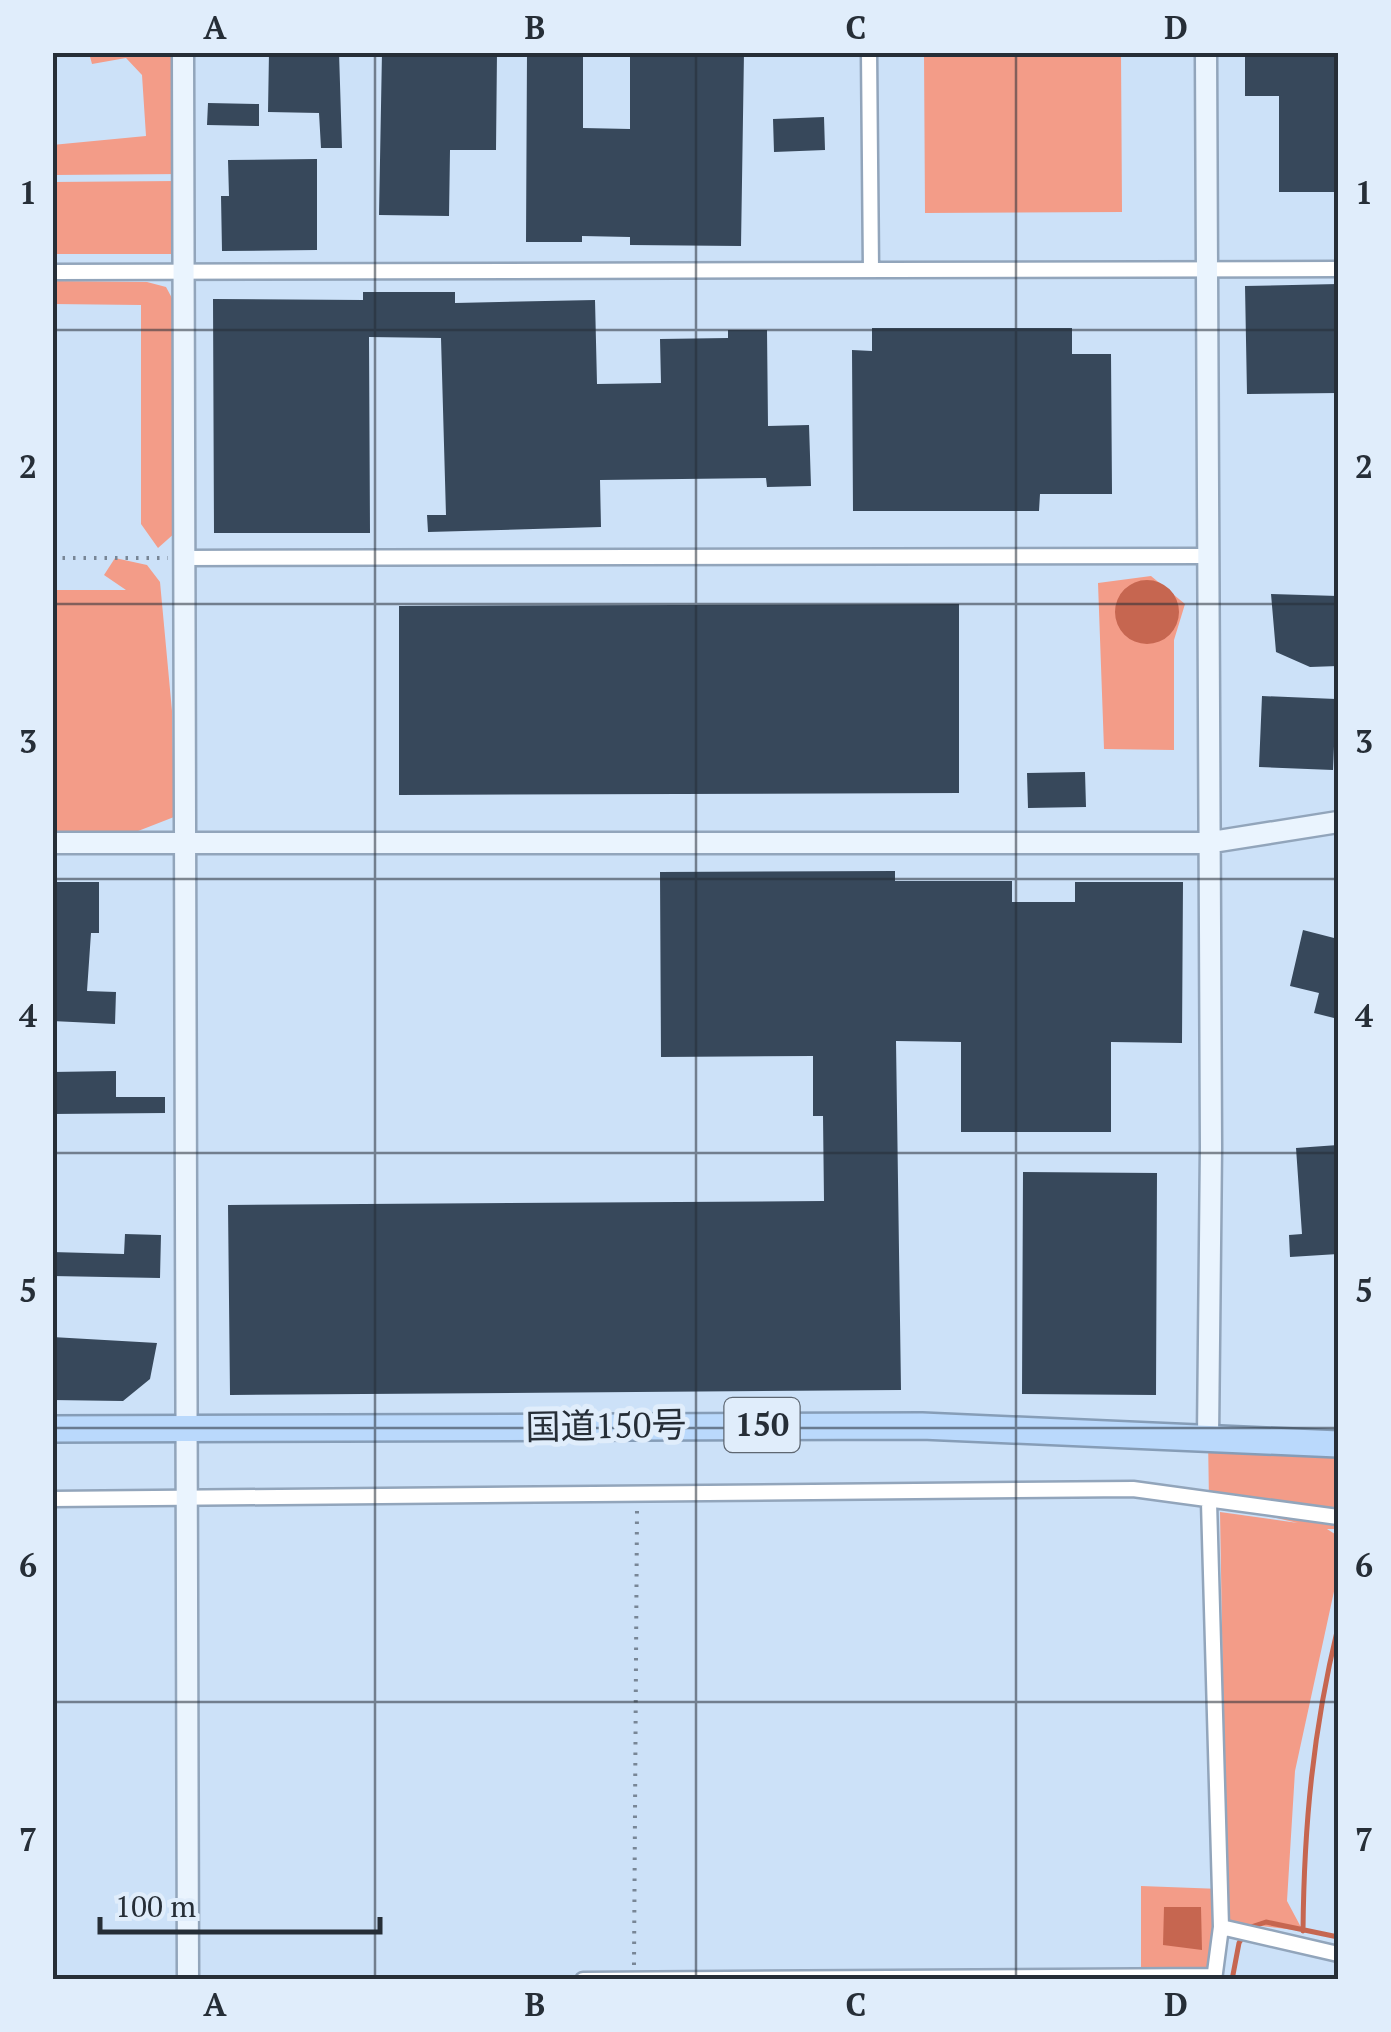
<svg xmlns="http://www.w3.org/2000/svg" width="1391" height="2032" viewBox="0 0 1391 2032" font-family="'PT Serif','Noto Sans JP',serif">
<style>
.green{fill:#f39c88}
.water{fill:#c66650}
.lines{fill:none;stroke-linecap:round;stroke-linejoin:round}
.stream{stroke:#c66650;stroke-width:5}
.building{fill:#37485b}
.street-casing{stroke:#92a5bb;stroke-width:19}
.secondary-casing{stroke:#92a5bb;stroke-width:25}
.highway-casing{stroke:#869db7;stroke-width:30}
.path{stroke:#788696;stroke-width:4;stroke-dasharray:2.5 8;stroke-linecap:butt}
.street{stroke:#fff;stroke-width:14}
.secondary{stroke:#eaf4fe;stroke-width:20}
.highway{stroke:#bad9fc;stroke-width:25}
.grid{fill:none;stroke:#262e37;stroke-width:2.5;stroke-opacity:0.55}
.labels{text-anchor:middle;stroke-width:10;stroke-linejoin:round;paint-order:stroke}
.shield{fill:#e0edfb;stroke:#5e6772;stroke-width:2.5}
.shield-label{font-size:32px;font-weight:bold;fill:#262e37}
.street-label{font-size:35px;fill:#262e37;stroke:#e0edfb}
.neatline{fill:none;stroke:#262e37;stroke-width:4}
.grid-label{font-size:32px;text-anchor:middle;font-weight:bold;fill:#262e37}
</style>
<rect width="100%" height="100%" fill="#cce1f8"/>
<!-- green -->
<path class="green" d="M89,53H183V174L53,175L52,145L146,136L142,75L126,58L92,64Z
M924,53H1121L1122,212L925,213Z
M177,181V254H53L52,182Z
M53,281L147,282L166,287L173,300L176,532L158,548L141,524V305L53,304Z
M115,558L147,565L160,582L172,711L174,817L133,833H53L52,590H126L104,575Z
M1151,576L1185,604L1174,640V750L1104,749L1098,583Z
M1208,1437L1338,1451V1529H1327L1338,1536V1573L1295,1771L1287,1901L1303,1931L1227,1922L1220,1512L1298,1523L1209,1502Z
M1141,1886L1221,1889L1214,1976H1141Z"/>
<!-- water -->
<path class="water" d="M1115 612a32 32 0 1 1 64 0a32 32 0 1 1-64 0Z
M1164,1907H1201L1202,1950L1163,1945Z"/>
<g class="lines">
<!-- stream -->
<path class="stream" d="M1303,1931C1304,1825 1313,1730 1338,1627
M1232,1980L1239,1943L1248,1928L1266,1922L1338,1937"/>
</g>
<!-- building -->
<path class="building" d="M269,52H339L342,148H321L319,113L268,112Z
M382,52H497L496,150H450L449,216L379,215Z
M527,52H583V128L630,129V52H744L741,246L630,245V237L582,236V242H526Z
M1245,52H1338V192H1279V96H1245Z
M208,103L259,104V126L207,125Z
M824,117L825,150L774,152L773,119Z
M317,159V250L222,251L221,196H229L228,160Z
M1338,284V393L1247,394L1245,286Z
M363,292H455V303L595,300L597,384L661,383L660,339L728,338V330H767L768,426L809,425L811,486L767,487L766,478L600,480L601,527L428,532L427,515H446L441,338L369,337L370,533H214L213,299L363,300Z
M872,328H1072V354H1111L1112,494H1040L1039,511H853L852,350L872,351Z
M1271,594L1338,596V666L1310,667L1276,652Z
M959,604V793L399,795V606Z
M1262,696L1336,699L1333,770L1259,767Z
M1085,772L1086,807L1028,808L1027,773Z
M895,871V881H1012V902H1075V882H1183L1182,1043L1111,1042V1132H961V1042L896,1041L901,1390L230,1395L228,1205L824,1201L823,1116H813V1056L661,1057L660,872Z
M52,882H99V933H91L87,991L116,992L115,1024L52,1021Z
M1303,930L1338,939V1019L1314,1013L1319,993L1290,986Z
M116,1071V1097H165V1113L52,1114V1072Z
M1338,1145V1254L1290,1257L1289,1235L1302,1234L1296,1148Z
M1023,1172L1157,1173L1156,1395L1022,1394Z
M125,1234L161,1235L160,1278L52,1276V1252L124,1254Z
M52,1337L157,1343L150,1379L123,1401L52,1400Z"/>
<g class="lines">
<defs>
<path id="street" d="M869,52L871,270
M52,272L1338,269
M183,558L1205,556
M52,1499L1133,1489L1338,1517
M1209,1502L1221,1927
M583,1980L1214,1976
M1214,1980L1221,1927L1338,1954"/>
<path id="secondary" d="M183,52L188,1980
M1206,52L1211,1147L1208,1437
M52,843H1206L1338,822"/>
<path id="highway" d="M52,1429L922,1426L1338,1444"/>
</defs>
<!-- street casing -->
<use href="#street" class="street-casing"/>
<!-- secondary casing -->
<use href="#secondary" class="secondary-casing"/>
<!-- highway casing -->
<use href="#highway" class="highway-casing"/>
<!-- path -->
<path class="path" d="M52,558H168
M634,1965L637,1509"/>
<!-- street -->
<use href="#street" class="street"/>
<!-- secondary -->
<use href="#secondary" class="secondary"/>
<!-- highway -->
<use href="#highway" class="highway"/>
</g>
<!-- grid -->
<path class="grid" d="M375,52V1980M696,52V1980M1016,52V1980M52,330H1338M52,604H1338M52,879H1338M52,1153H1338M52,1428H1338M52,1702H1338"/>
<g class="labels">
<!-- shield labels -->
<rect class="shield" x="724.5" y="1398" width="75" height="54" rx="8"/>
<g class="shield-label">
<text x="762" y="1436">150</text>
</g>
<!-- street labels -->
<g class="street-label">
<text transform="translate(606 1426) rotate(-1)" y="12">国道150号</text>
</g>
</g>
<!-- border -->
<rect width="1391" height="2032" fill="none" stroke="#e0edfb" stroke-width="110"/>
<!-- scale -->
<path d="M100 1917v15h280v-15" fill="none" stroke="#262e37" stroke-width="5"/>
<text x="115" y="1917" font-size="30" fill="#262e37" stroke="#e0edfb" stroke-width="8" paint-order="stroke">100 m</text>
<rect x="55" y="55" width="1281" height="1922" class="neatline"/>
<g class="grid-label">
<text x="215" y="39">A</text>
<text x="535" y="39">B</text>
<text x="856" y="39">C</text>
<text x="1176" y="39">D</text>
<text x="28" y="204">1</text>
<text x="1364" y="204">1</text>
<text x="28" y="478">2</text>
<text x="1364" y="478">2</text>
<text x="28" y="753">3</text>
<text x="1364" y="753">3</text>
<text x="28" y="1027">4</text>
<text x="1364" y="1027">4</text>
<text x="28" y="1302">5</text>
<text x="1364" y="1302">5</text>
<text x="28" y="1577">6</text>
<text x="1364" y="1577">6</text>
<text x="28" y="1851">7</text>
<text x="1364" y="1851">7</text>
<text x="215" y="2016">A</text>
<text x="535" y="2016">B</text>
<text x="856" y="2016">C</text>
<text x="1176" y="2016">D</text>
</g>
</svg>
